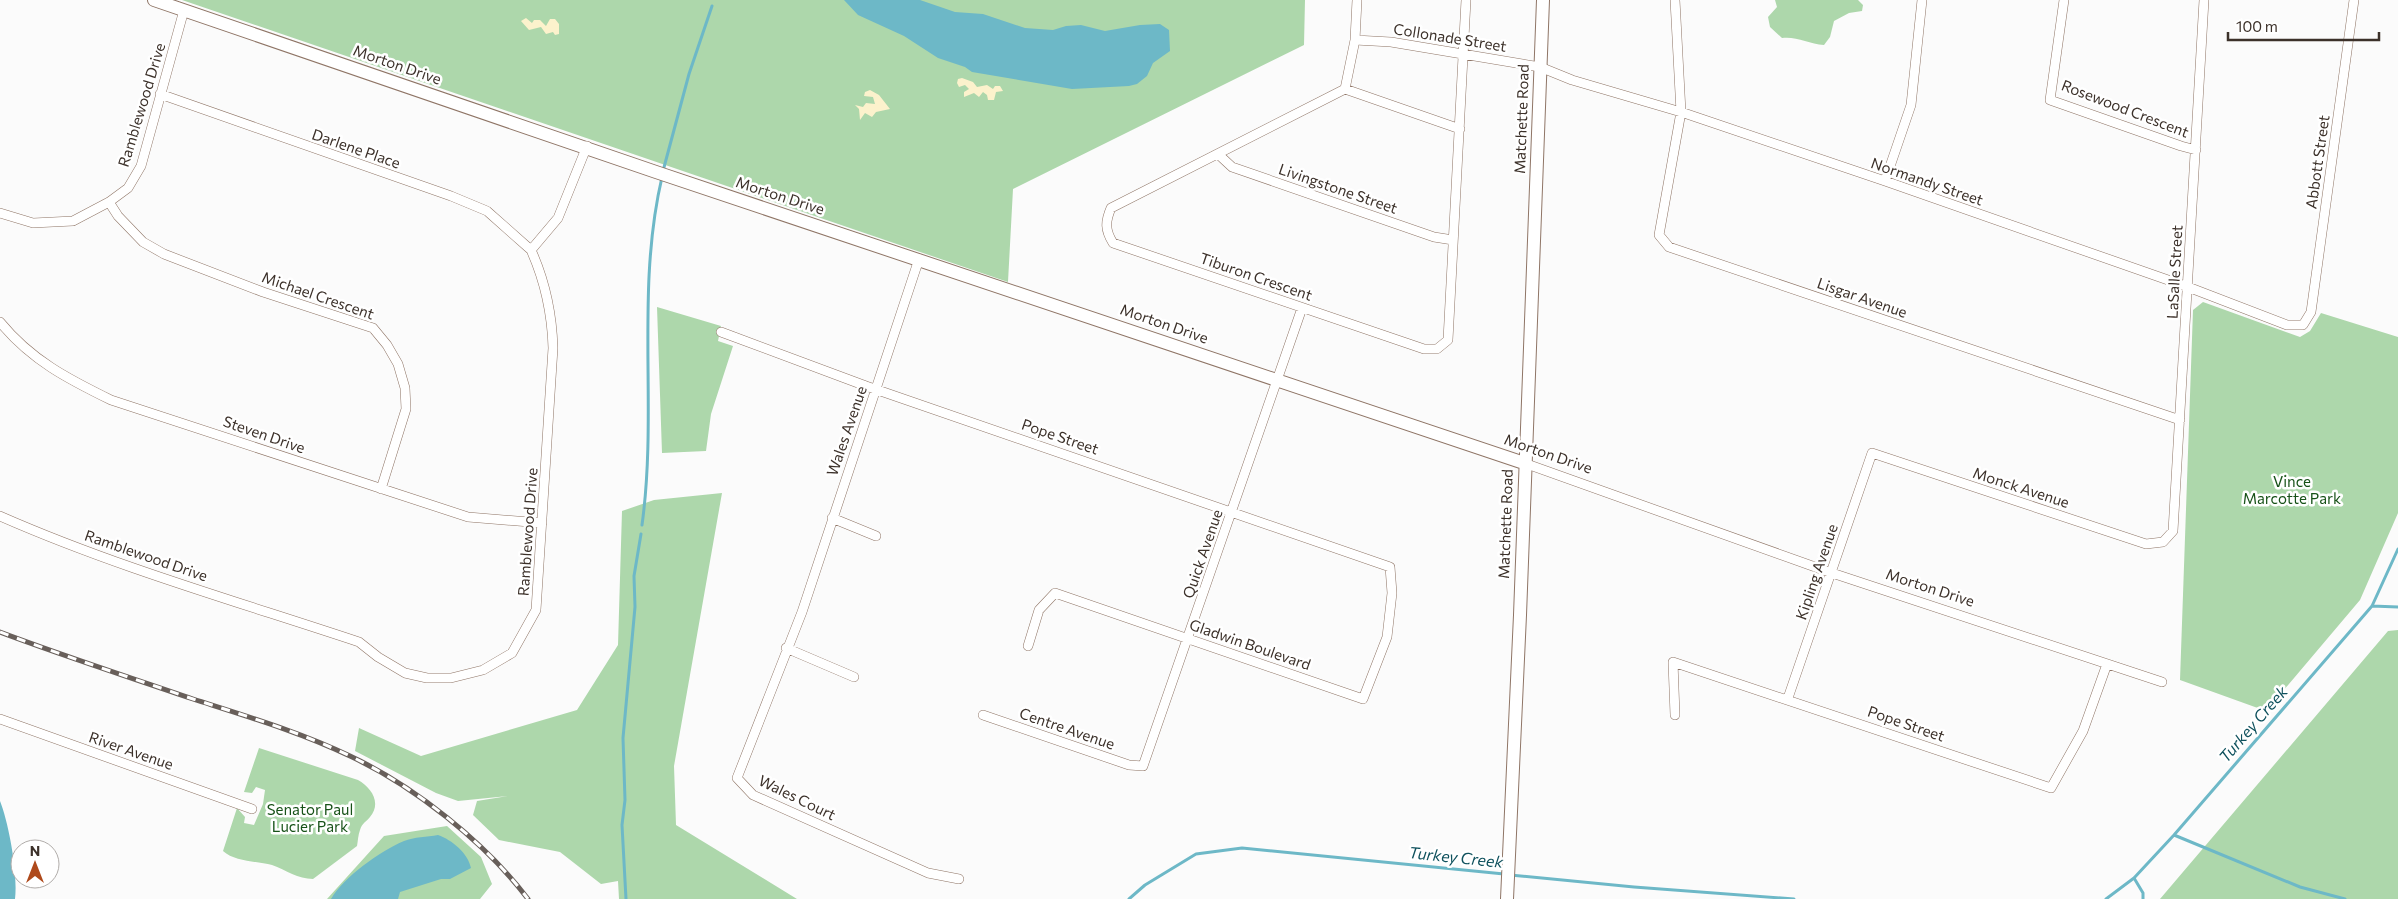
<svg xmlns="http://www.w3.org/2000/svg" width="2398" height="899" viewBox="0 0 2398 899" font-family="Commissioner,sans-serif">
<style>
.green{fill:#add7ab}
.sand{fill:#fcf2cc}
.water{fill:#6db8c7}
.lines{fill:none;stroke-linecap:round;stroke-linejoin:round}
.stream{stroke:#6db8c7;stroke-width:3}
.street-casing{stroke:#8f7566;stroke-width:10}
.secondary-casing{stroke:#8f7566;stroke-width:14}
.street{stroke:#fff;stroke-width:9}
.secondary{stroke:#fff;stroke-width:12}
.rail-casing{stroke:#685f5a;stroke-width:5}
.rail{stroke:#fff;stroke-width:3;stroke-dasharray:9;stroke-linecap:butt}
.labels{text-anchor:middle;stroke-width:5;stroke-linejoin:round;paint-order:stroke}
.street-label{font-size:15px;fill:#3c312a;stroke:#fff}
.park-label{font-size:15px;fill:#175218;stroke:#fff}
.water-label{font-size:16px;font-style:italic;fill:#0f515d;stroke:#fff}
</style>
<rect width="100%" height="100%" fill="#fbfbfb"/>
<!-- green -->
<path class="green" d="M182,0H1305L1304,45L1013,189L1008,282Z
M1775,0H1858L1863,5L1862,11L1849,13L1834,21L1830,37L1824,45C1809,44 1796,36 1782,38L1770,27L1768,17L1777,7Z
M2203,302L2300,337L2310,331L2321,313L2398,337V513L2360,600L2266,711L2180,680L2193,310Z
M657,307L721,326L718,341L733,346L711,414L706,451L662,453Z
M722,493L674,766L676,825L797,899H619L618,881L601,884L560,852L499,840L473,815L477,801L508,796L458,801L436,793L355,751L359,728L421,756L577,710L618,645L622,511L654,500Z
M2398,630V899H2160L2388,631Z
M259,748L358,780C371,787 382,803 370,817C366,822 362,823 360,830C358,835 358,841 357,846L313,879C298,879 286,870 272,865C257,861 235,862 223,851L237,808L245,817L244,823L254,825L263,804L265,790L256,787L252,793L244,792Z
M447,826L481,857L492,884L480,899H327L384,836Z"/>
<!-- sand -->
<path class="sand" d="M526,18L532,23L534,20H540L546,26L550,19H555L559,24V34L555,35L553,32L546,34L541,27L529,30L521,21Z
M962,78L973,82L977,87L987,85L993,89L995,86H1000L1003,91L996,92L994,100H988L987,95L983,92L979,97L974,93L964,97V92L969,89L965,85L959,87L957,83L958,79Z
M870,90L879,95L890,109L876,112L872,117L865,113L860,120L859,109L855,105L863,107L866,103L875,104L873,97L864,96L865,92Z"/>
<!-- water -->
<path class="water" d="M844,0H920L955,12L983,14L1025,28L1053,30L1066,26L1081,25L1105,31L1140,25L1160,24L1169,30L1170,51L1153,63L1147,76L1137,84L1129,86L1072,89L972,72L965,67L938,58L904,36L858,15Z
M0,801C9,824 18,874 15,899H0Z
M438,835C452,840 468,853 471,868L450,879H441L400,892L398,899H331C344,877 380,851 404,841C414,837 427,837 438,835Z"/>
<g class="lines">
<!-- stream -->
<path class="stream" d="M663,171L689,74L712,6
M642,525C658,409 635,293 662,177
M2372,606L2398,607
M2174,835L2300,887L2345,899
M1510,875L1634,887L1794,899
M2134,878L2143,893V899
M626,899L622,825L625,800L623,738L635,607L634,576L641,534
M1129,899L1145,885L1196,854L1242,848L1504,874
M2106,899L2134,878L2174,835L2372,606L2398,549"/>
<defs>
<path id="street" d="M1357,0L1355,40L1345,89L1111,208C1105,222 1105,230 1113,243L1424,349H1437L1448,340L1466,0
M1675,0L1681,112L1659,235L1669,247L2180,420
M2064,0L2050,100L2181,146L2196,150
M1355,40L1391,42L1540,67L1572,80L1681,112L1885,181L2188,287L2287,325H2303L2311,312L2354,0
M1345,89L1460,129
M160,94L451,196L487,211L531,250
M1218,154L1232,167L1434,237L1453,240
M1885,181L1911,105L1922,0
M109,202L118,216L143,242L164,254L263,292L373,328L387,345L398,364L405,388L406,409L381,489
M0,213L33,223L73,221L109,202L128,188L141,166L184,10
M919,259L802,612L737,778L753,795L928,873L959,879
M0,322C31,360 68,379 111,400L468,517L542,523
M721,332L866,386L1390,567L1392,593L1387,637L1363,699L1055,593L1039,610L1028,646
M1524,463L1832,573L2162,682
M0,516C116,567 239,602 359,642L378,657L405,673L427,678H451L483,670L512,653L536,610L553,348C552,314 545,281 531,250L558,218L587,146
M832,518L876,536
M786,648L854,677
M1788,698L1872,453L2146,544L2163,542L2173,531L2204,0
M983,715L1129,765L1143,766L1302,308
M1675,715L1673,662L2051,788L2083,731L2107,664
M0,719L252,809"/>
<path id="secondary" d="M154,0L656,172L1524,463
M1507,899L1520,615L1543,0"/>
</defs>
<!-- street casing -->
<use href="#street" class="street-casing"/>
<!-- secondary casing -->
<use href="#secondary" class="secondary-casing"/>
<!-- street -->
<use href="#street" class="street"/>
<!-- secondary -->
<use href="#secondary" class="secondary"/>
<defs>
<path id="rail" d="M0,632C64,656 129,677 193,699C246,716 300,732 350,756C414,786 485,842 528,899"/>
</defs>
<!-- rail casing -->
<use href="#rail" class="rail-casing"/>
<!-- rail -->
<use href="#rail" class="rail"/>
</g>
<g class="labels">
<!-- street labels -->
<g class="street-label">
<text transform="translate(1450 38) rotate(9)" y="5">Collonade Street</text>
<text transform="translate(397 65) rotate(19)" y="5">Morton Drive</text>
<text transform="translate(142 105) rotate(-73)" y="5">Ramblewood Drive</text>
<text transform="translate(2125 109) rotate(21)" y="5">Rosewood Crescent</text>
<text transform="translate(1522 119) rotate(-88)" y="5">Matchette Road</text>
<text transform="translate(356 149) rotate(19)" y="5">Darlene Place</text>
<text transform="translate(2318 162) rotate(-82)" y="5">Abbott Street</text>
<text transform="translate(1927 182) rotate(19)" y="5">Normandy Street</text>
<text transform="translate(1338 189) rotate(19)" y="5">Livingstone Street</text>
<text transform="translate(780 196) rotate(18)" y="5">Morton Drive</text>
<text transform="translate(2175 272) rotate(-87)" y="5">LaSalle Street</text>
<text transform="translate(1256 277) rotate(19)" y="5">Tiburon Crescent</text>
<text transform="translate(318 296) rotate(19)" y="5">Michael Crescent</text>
<text transform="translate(1862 298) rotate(19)" y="5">Lisgar Avenue</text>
<text transform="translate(1164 324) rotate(19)" y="5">Morton Drive</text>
<text transform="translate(847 431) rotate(-71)" y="5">Wales Avenue</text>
<text transform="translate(264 435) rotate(19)" y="5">Steven Drive</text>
<text transform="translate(1060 437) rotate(19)" y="5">Pope Street</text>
<text transform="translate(1548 454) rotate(19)" y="5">Morton Drive</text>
<text transform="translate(2021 488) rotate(18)" y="5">Monck Avenue</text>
<text transform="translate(1506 524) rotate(-88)" y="5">Matchette Road</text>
<text transform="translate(528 532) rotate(-86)" y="5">Ramblewood Drive</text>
<text transform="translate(1203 554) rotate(-71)" y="5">Quick Avenue</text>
<text transform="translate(146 556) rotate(19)" y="5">Ramblewood Drive</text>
<text transform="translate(1817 572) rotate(-71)" y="5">Kipling Avenue</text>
<text transform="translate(1930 588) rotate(18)" y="5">Morton Drive</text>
<text transform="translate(1250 645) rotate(19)" y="5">Gladwin Boulevard</text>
<text transform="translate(1906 724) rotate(19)" y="5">Pope Street</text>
<text transform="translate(1067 729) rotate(19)" y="5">Centre Avenue</text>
<text transform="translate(131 751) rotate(19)" y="5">River Avenue</text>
<text transform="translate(797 798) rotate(26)" y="5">Wales Court</text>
</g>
<!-- park labels -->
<g class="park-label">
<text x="2292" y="487">Vince<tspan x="2292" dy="17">Marcotte Park</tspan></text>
<text x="310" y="815">Senator Paul<tspan x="310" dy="17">Lucier Park</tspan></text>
</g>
<!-- water labels -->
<g class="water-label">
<text transform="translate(2253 724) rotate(-49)" y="6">Turkey Creek</text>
<text transform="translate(1456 857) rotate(6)" y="6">Turkey Creek</text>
</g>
</g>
<!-- north arrow -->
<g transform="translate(35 864)"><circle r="24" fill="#ffffff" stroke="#b1adaa"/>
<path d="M0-4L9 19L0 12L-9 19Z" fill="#ae491b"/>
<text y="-8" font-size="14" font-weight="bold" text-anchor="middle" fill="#3c312a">N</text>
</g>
<!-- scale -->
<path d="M2228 32v8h151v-8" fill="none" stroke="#3c312a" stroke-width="2.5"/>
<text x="2236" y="32" font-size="15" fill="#3c312a" stroke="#ffffff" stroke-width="4" paint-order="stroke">100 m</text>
</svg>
